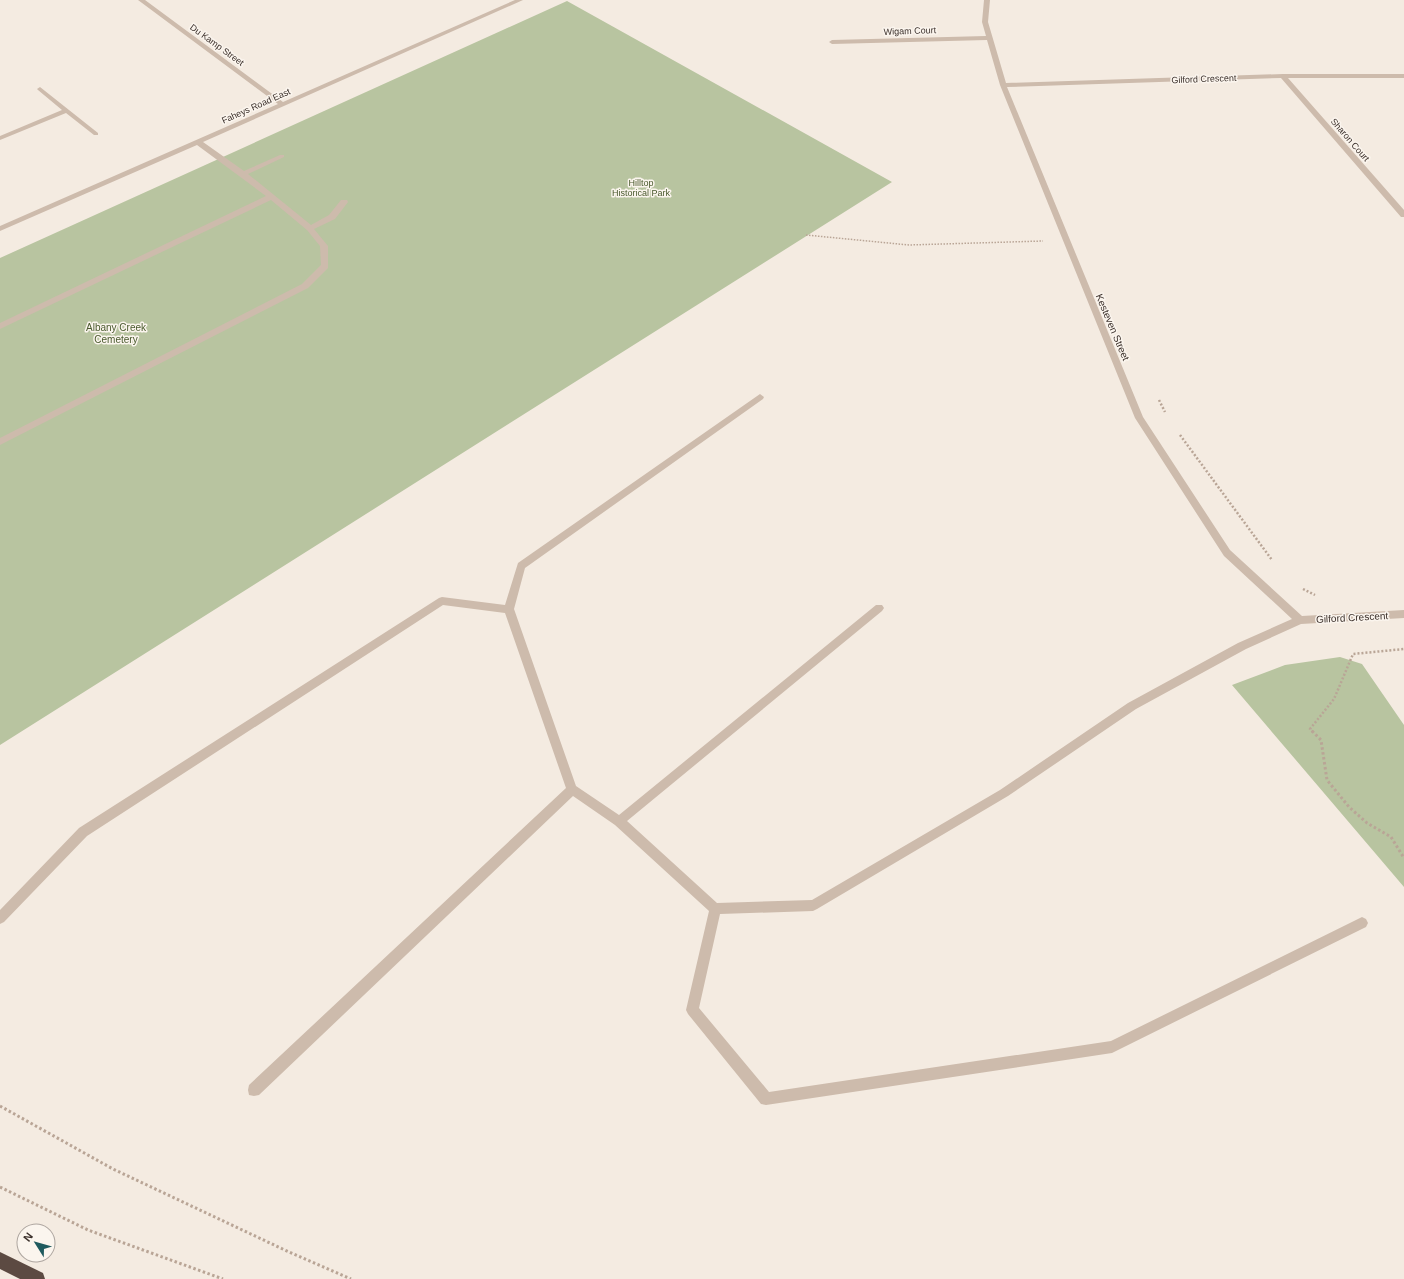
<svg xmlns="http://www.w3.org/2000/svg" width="1404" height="1279" viewBox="0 0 1404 1279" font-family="Arial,sans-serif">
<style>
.green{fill:#b8c4a0}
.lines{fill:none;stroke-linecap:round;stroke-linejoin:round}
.path-far2{stroke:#b9a596;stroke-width:1.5;stroke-dasharray:1.5 1.5;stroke-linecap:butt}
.path-far1{stroke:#b9a596;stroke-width:2.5;stroke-dasharray:2 2;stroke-linecap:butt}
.path{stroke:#b9a596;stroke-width:3;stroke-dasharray:2.5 2.5;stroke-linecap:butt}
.minor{fill:#cdbbac;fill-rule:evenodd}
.highway{fill:#5c4a42;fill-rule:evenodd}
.labels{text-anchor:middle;stroke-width:3;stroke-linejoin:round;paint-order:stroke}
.far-street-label{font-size:9px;fill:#3b302b;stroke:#fbf5ee}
.far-park-label{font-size:9px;fill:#4a5a2e;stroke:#fbf5ee}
.park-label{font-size:10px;fill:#4a5a2e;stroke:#fbf5ee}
.street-label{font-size:10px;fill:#3b302b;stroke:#fbf5ee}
</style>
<rect width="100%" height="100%" fill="#f4ebe1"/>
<!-- green -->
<path class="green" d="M567,1L892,182L0,745V258Z
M1340,657L1362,664L1404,725V887L1232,685L1285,665Z"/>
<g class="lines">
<!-- path-far2 -->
<path class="path-far2" d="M806,235L909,245L1043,241"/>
<!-- path-far1 -->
<path class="path-far1" d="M1159,400L1165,412
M1180,435L1272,560
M1303,589L1315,595
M1313,732L1310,729L1334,699L1353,654L1404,649"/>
<!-- path -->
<path class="path" d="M1312,731L1321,740L1327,780L1349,807L1367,823L1391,837L1404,858
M0,1106L113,1169L289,1252L351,1279
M0,1187L88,1230L223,1279"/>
<!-- minor -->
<path class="minor" d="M138,0H145L283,102L515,0H523L203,142L244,171L280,155H284V157L248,174L311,225L329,215L341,200H347L348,202L335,219L314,229L328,246V268L308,288L0,445V438L302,284L321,265L320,246L307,230L271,200L0,329V323L266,196L197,145L0,231V226L278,104Z
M984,0H990L988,22L1006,83L1283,74H1404V78H1288L1404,210V217H1401L1281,78L1007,87L1143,417L1230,550L1302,616L1404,610V618L1301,624L1246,649L1136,709L1008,796L817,909L813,911L720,914L699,1008L769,1092L1111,1041L1358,919L1362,917L1366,919L1368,923L1366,927L1112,1053L766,1105L761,1104L688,1014L686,1010L709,911L615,825L573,796L259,1095L254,1096L249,1095L248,1090L249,1085L566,788L505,613L443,605L87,836L4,922L0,924V910L79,828L439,598L442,597L505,605L518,563L760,394L764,397L763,399L525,568L514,609L576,786L619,815L876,605H882L884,608L882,611L627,821L717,903L812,900L1000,790L1128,703L1238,643L1292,619L1224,556L1135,418L1000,85L987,40L832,44L829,42L832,40L986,36L982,22Z
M40,87L98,133V135H94L66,113L0,140V136L62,110L38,90L37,89Z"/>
<!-- highway -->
<path class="highway" d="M0,1252L43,1273L45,1279H20L0,1269Z"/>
</g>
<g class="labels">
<!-- far-street labels -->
<g class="far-street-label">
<text transform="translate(910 31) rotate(-2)" y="3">Wigam Court</text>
<text transform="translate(217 45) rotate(36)" y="3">Du Kamp Street</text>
<text transform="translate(1204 79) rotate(-2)" y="3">Gilford Crescent</text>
<text transform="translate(256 106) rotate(-24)" y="3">Faheys Road East</text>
<text transform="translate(1350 140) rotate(49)" y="3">Sharon Court</text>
</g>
<!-- far-park labels -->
<g class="far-park-label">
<text x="641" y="186">Hilltop<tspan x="641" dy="10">Historical Park</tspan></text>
</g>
<!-- park labels -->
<g class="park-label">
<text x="116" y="331">Albany Creek<tspan x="116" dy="12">Cemetery</tspan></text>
</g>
<!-- street labels -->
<g class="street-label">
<text transform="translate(1113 327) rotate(67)" y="4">Kesteven Street</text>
<text transform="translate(1352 617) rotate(-3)" y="4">Gilford Crescent</text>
</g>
</g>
<!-- north arrow -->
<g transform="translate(36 1243) rotate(307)"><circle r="19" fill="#fbf5ee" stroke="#aea6a0"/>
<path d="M0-3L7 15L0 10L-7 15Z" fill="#1f5a5e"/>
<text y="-6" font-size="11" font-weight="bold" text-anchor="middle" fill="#3b302b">N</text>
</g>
</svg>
